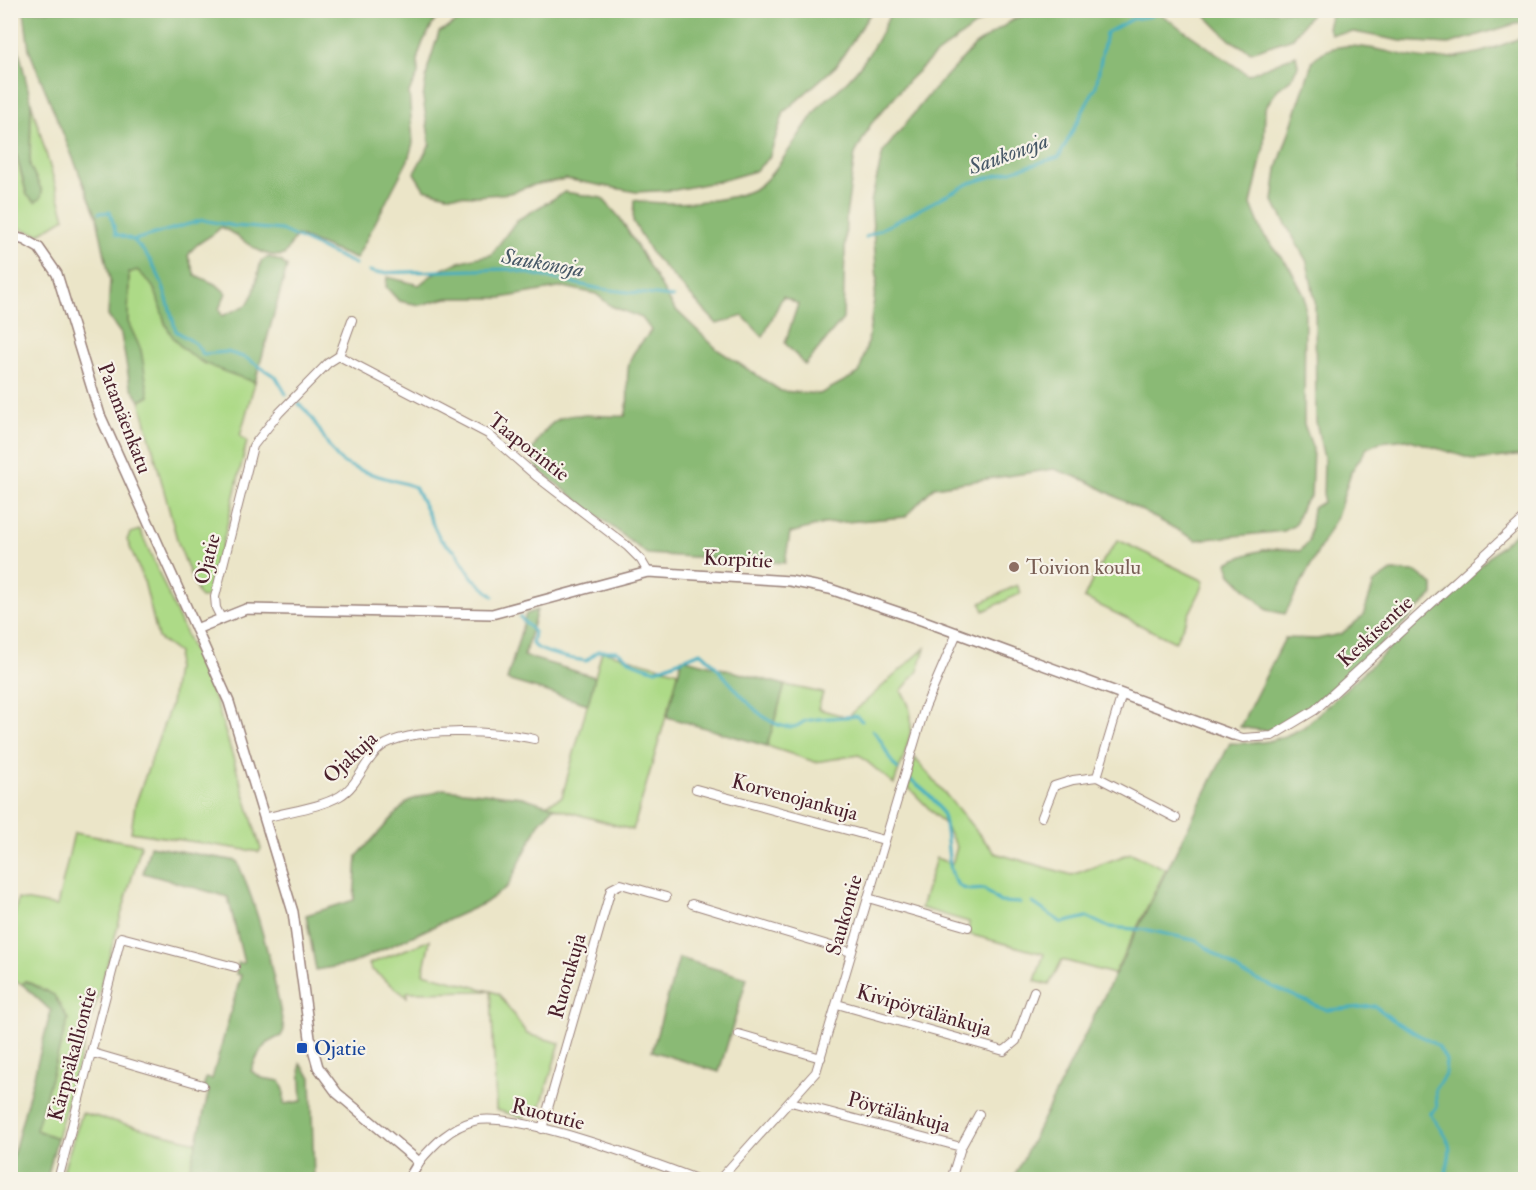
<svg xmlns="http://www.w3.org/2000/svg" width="1536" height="1190" viewBox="0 0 1536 1190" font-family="'IM FELL Double Pica',serif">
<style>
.green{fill:#adda87;stroke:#7c7c59;stroke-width:1.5}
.forest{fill:#8aba74;stroke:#6a6c50;stroke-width:1.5}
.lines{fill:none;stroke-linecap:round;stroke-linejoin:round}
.stream{stroke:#42aec1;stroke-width:3}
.minor-casing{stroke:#9a827a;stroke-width:10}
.tertiary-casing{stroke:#9a827a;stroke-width:12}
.minor{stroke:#fff;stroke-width:8}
.tertiary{stroke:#fff;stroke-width:9}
.education-dot{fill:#8d6e63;stroke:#f7f3e8;stroke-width:2}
.transit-dot{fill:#1a4fb4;stroke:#f7f3e8;stroke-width:2}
.labels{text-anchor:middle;stroke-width:4.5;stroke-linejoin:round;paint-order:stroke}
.street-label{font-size:21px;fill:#4a1f2b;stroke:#f7f3e8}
.education-label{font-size:21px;fill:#785e54;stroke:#f7f3e8;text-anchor:start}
.transit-label{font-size:21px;fill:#164399;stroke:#f7f3e8;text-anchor:start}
.water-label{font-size:22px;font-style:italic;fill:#475867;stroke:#f7f3e8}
</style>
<rect width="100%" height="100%" fill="#f7f3e8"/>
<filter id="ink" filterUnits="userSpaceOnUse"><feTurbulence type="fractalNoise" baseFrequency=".0167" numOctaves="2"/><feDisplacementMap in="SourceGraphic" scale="12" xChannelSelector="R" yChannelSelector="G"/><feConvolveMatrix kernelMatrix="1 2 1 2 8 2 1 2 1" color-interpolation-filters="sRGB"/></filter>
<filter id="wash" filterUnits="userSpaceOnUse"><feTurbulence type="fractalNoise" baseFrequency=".008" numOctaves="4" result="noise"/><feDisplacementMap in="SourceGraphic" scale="24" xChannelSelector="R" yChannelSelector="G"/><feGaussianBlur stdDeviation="1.35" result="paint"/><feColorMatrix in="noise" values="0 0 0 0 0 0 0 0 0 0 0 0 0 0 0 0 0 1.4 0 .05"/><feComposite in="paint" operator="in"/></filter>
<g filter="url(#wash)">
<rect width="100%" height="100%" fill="#ebe5c8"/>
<!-- green -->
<path class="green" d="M31,102L65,218L39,234L11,226L13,182L10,134L27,195L42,191L30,166Z
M137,270L156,288L165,324L201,362L255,382L240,436L247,441L210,597L201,598L198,594L178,543L140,401L149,396L128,322L129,272Z
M140,530L217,705L261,849L259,852L131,832L135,805L171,704L178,653L158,638L144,581L127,540L130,533Z
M1118,540L1204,581L1202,588L1175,642L1084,598L1098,568Z
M1017,585L1021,593L984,611L981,603Z
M925,648L918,671L901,691C923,719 904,754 894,784L859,755L815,762L767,746L785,685L823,693L818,709L848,717Z
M602,651L679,672L633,830L545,805L562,797Z
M915,758L995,853L1072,875L1131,853L1166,869L1114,974L1062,960L1049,985L1035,981L1044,954L968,934L969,922L921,908L936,858L952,864L957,847L944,824L908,787Z
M74,833L140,844L141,846L57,1138L35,1130L68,1019L26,981L22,984L11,981V929L18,899L57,906Z
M430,940L423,973L490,991L407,992V997L371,969L369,964Z
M491,991L499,994L527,1034L560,1043L539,1112L528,1108L524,1118L496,1110Z
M82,1113L196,1142L197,1153L185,1179L71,1180L61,1177Z"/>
<!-- forest -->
<path class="forest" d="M1050,10L1156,11L1248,75L1296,55L1298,66L1291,79L1277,90L1265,108L1264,147L1251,204L1263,234L1290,268L1305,297L1304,424L1313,449L1311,496L1303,504L1295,525L1284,531L1196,540L1087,481L1054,469L934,487L905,517L823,524L790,533L785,563L647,554L539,470L530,455C556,401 574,418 625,416C632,396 622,373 633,354C638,345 646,339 651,330L642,318L611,306L596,294L564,287L501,298H447L420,305L399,301L386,287L387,277L419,285C441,266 463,259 491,255L517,220L565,192L602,198L620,218L674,308L718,350L781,391L820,394L859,373L868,341L877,279L871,202L883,152L927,97L975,45L1016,18Z
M10,11L31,102L30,166L42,191L41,198L35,202L27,195L11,134Z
M24,11H460L435,20L423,42L418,56V74L409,92L413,143L408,160L356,259L297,235L284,255C260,260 242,236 221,227C211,239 195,241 188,256L195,275L217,285L226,293L219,309L222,316L247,305L254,292L261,261L269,257L282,262L287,267L255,382C221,371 178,359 165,322C154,293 162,293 137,270L129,273L128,322L141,350L149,396L140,401L130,385L121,334L108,316L110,280L97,217L29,50Z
M477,11V10L872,11L836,66L784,112L769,158L755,171L720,181L675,190L636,192L566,179L533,185L510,193L478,196L447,195L424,189L414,173L430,144L423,98L428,67L439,32Z
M891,11H995L934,56L908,81L871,124L855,154L846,216L843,319L805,365L785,343L798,304L783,296L763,337L743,316L717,324L652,254L633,221L634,200C663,206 730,203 756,188C775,177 802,128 818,108C824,100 834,94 841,87C863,66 880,39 891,11Z
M1201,11H1313L1293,38L1251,52L1230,40Z
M1332,11H1525V21L1449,44L1401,41L1354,32L1331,34L1328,28Z
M1525,36V455L1475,460L1407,439L1380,442L1367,448L1351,472L1338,514L1285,614L1267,610L1231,574L1227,563C1255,550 1269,546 1300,551L1309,541L1313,508L1323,502L1324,458L1316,422L1315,300L1307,262L1273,201L1277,169L1313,60C1344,29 1394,59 1432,59C1470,58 1491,50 1525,36Z
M1525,524V1179H1013L1230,743C1262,744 1276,742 1304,727Z
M1392,571L1416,572L1433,585V595C1403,623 1304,724 1268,730C1260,731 1249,728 1240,727L1285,638L1317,639L1341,634L1363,616L1374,583Z
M537,610L524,656L595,677L588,704L507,680L526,614Z
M682,658L785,685L767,746L667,717Z
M443,789L522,797L554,807L540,822L508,886L485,903L351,964L316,970L306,915L354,900L357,856L408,801Z
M150,846L237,861C261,915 273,971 284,1030L281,1036C262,1043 258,1054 251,1071L262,1078L280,1081L284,1090V1104L302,1101L300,1063L311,1077L314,1179H185C197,1151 201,1121 209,1091L203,1089L206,1078L212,1079L241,975L236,974L238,963H244L228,897L143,873Z
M679,958L747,978L719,1072L652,1051Z
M26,981L54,995L68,1019L36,1130L57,1138L47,1179H11V1163L51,1011L22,984Z"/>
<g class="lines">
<!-- stream -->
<path class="stream" d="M99,213L110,212L116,234L134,240L203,220L234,226L281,230L355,264
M866,237L970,183L1059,157L1096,86L1106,33L1132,19L1151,16L1158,10
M134,241C161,266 166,296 176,331L196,344L203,354L227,352L246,358L276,377L286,394
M370,271L375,273L508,269L601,289L673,297
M299,404C317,419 322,439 337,457C346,470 397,480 415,487L440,539L456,552L472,577L493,596
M520,617L534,632L532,644C541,653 571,659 586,661L598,651H617L634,663L656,670L701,652C725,671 760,731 793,727C797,727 801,723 805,721C821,717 840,718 856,716L862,721
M872,730C885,740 885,758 898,769
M911,780C922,788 936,800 942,813C951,833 943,885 966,889C971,891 979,889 984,889L1000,902L1020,903
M1033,903L1062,923L1087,917L1108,927L1148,930L1198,941L1243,974L1327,1010L1375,1006L1393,1020L1438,1046L1446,1060L1445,1075L1435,1089L1437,1108L1430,1114C1452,1145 1454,1142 1444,1180"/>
</g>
</g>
<g filter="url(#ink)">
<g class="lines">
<defs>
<path id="minor" d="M339,356L488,434L536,476L627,546L641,560L648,572
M221,618L216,608L215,597L253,446L279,413L328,363L339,356L352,320
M1122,694L1097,777L1176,818
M1233,735L1243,738L1272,736L1315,710L1526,517
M696,789L884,840
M1042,817L1054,786L1073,780L1097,777
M265,818C289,811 319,808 340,796C359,785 364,760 381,747C409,726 500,731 534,739
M868,898L968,927
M692,904L851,952
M837,1004L1004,1051L1016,1041L1034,991
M739,1034L821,1058
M93,1053L203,1085
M791,1102L961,1147L979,1114
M542,1129L611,889L621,884L666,897
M419,1162C434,1144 451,1127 474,1121C514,1110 655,1163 699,1180
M58,1180L121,937L235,967
M719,1180L816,1072L925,707L957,633
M951,1180L961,1147"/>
<path id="tertiary" d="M10,236L25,240L39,248L57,274L100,415L229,702L293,912L310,1038L318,1067L337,1093L419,1162L408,1180
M196,629L246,609L492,614L648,572L790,581L830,589L924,621L1233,735"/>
</defs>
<!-- minor casing -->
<use href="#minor" class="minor-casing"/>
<!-- tertiary casing -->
<use href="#tertiary" class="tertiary-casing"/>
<!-- minor -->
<use href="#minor" class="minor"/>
<!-- tertiary -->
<use href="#tertiary" class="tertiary"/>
</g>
</g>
<!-- markers -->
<circle class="education-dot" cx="1014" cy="567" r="6"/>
<rect class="transit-dot" x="296" y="1042" width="12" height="12" rx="3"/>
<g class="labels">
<!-- street labels -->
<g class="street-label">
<text transform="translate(125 418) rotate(69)" y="7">Patamäenkatu</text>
<text transform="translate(529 447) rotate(38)" y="7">Taaporintie</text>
<text transform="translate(207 559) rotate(-76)" y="7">Ojatie</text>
<text transform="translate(738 559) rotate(3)" y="7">Korpitie</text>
<text transform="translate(1375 631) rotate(-43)" y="7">Keskisentie</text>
<text transform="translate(350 757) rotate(-43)" y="7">Ojakuja</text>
<text transform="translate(795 797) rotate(15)" y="7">Korvenojankuja</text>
<text transform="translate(844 915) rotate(-74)" y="7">Saukontie</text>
<text transform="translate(567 976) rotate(-74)" y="7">Ruotukuja</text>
<text transform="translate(924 1010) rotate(16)" y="7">Kivipöytälänkuja</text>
<text transform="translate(72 1054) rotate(-75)" y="7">Kärppäkalliontie</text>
<text transform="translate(899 1112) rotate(15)" y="7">Pöytälänkuja</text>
<text transform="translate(548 1114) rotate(14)" y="7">Ruotutie</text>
</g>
<!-- education labels -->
<g class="education-label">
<text x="1026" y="574">Toivion koulu</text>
</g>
<!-- transit labels -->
<g class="transit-label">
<text x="314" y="1055">Ojatie</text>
</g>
<!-- water labels -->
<g class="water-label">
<text transform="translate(1008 153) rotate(-20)" y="8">Saukonoja</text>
<text transform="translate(543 262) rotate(10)" y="8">Saukonoja</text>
</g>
</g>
<!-- margin -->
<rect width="1536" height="1190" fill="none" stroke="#f7f3e8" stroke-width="36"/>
</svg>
